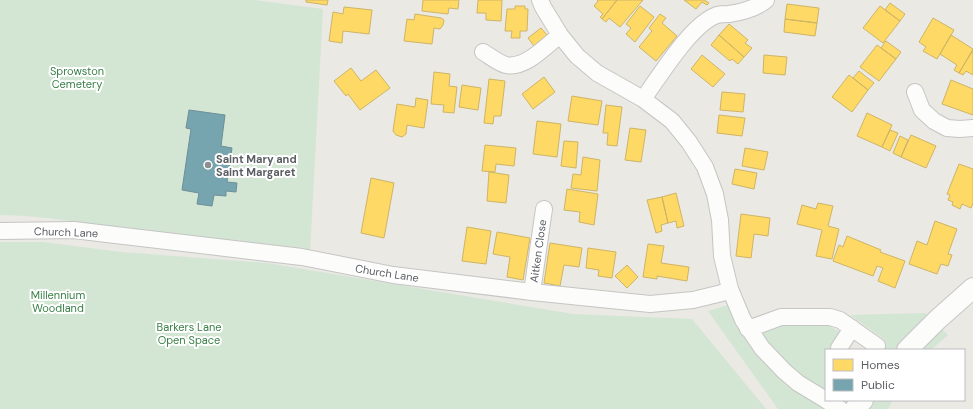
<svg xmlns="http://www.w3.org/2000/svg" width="973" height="409" viewBox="0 0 973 409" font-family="'DM Sans',sans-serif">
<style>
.green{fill:#d3e5d3}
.homes{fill:#ffd966;stroke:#ceb465}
.public{fill:#76a5af;stroke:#6e8f98}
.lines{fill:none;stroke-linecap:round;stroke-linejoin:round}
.minor-casing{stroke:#c6c5c5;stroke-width:18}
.tertiary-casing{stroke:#c6c5c5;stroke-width:22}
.minor{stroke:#fcfcfb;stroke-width:16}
.tertiary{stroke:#fcfcfb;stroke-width:20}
.poi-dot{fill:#8c8e90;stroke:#fff;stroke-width:1.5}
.labels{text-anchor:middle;stroke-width:4;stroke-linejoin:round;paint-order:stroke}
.park-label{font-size:11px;fill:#3b8048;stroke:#fff}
.poi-label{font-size:11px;font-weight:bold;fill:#5a5d62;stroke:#fff;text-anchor:start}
.street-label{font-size:11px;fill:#5a5d62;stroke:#fff}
</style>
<rect width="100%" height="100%" fill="#eae9e4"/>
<!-- green -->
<path class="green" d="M0,0H254L323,9L310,252L303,247L299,249C246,243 192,239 139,232C94,225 46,215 0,215Z
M0,242H43L121,252L267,263L573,314L692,319L766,409H0Z
M728,305L746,337L782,325L827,324L839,332L830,350H826V400H893L888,409H778L708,311Z
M925,313L948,335L931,350H877L884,339L850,315Z"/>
<!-- homes -->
<path class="homes" d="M306,0H328L327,5L306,2Z
M423,0H459L458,9L449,8L448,14L422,11Z
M478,0H502L501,21L486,20V13H477Z
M597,0H617L602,19L600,17L603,14L594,6L598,1Z
M617,0H643L620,27L609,18L606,22L602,19Z
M684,0H704L709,3L707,5L702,2L696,9Z
M890,3L905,14L900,21L885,10Z
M787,4L819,8L817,23L785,19Z
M515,6H525V9H528L527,31H520V38H511L512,31H505L507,9H515Z
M640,6L654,17L635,42L626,34L631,28L626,24Z
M880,6L900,21L883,43L863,28Z
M344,7L372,10L369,34L343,31L342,43L329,41L333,12L343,14Z
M415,14L441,18L444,20L443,25L440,29L434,28L432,44L404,41L407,19L414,20Z
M660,14L666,18L662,23L677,36L656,61L639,47L652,31L649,28Z
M933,18L954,30L937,59L923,51L926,47L919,42Z
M785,19L817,23L815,36L784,32Z
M729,24L748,40L745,43L752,48L744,57L719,35Z
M541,28L547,35L534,46L528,38Z
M719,35L744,57L738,64L732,59L730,61L711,45Z
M951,35L973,49L959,73L954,70L957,65L940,54Z
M886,41L901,52L896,59L881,48Z
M877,45L896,59L879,81L860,67Z
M973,50V75L966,71L963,75L959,73Z
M702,55L725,74L713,87L691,69Z
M764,55L787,57L785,75L763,73Z
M351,68L361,81L376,70L390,88L360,110L348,94L346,96L334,81Z
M859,71L874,83L868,90L853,78Z
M434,72L450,74L449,86L457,87L454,113L443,112L444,105L431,104Z
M849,75L868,90L852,112L832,97Z
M544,77L555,92L533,109L522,94Z
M489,79L505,81L501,116H494L493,124L484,123Z
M951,80L973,89V115L942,104Z
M462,85L481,88L478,110L459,107Z
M722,92L745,94L743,112L720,110Z
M572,96L602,101L598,125L568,121Z
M416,98L428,100L424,128L407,125L406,134L402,137L396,135L393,131L397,104L415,107Z
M606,105L622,107L617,146L607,145L608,133H603Z
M867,113L892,125L882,147L857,136Z
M719,115L745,118L742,136L717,133Z
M537,121L561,124L557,157L533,154Z
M630,128L646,130L641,162L625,160Z
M890,130L898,133L890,151L882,147Z
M911,135L936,146L926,168L901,157Z
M900,136L908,140L901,157L893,153Z
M564,141L578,142L576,168L561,166Z
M485,145L516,148L514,166L496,164L495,172L482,171Z
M745,148L768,152L764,170L742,166Z
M583,157L600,160L597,191L571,188L573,174L581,175Z
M959,164L973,169V203L971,208L962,204L960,209L952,205L953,202L948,200L950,195L947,194Z
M735,169L757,173L754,189L732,184Z
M489,172L509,175L506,203L487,201Z
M371,178L394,183L384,238L361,233Z
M567,189L598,194L594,225L579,222L580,212L564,210Z
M676,193L684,226L677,228L676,221L668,223L662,197Z
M662,197L668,223L661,225L662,231L656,233L647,200Z
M818,203L833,206L828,226L839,229L832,259L816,256L822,230L797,224L802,205L816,209Z
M741,214L770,218L768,236L754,234L751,258L736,256Z
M935,221L957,229L948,254L952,255L948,266L941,264L937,274L909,264L917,241L927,245Z
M467,227L491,231L486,264L462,261Z
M497,232L530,238L523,280L507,277L510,257L493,254Z
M847,236L881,250L880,252L905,261L895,288L878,281L883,268L877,266L873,276L833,261L839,245L843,247Z
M550,243L582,248L579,267L564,265L560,286L544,283Z
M648,244L664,246L661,263L689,267L687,281L657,276V279L643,277Z
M588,248L616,252L612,278L598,276L599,270L586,268Z
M627,265L638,277L627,288L615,276Z"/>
<!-- public -->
<path class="public" d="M189,110L225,115L221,146L232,148L227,182L237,183L236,192L226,191V196L214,195L212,206L197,204L199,193L182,190L191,129L186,128Z"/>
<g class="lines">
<defs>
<path id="minor" d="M540,0L543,7L560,35L577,56L597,73L643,99L672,121L689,142L705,167L715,194L720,220L722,256L730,289L743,320L762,348L784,371L798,383L826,400
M483,52C490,56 498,63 506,65C525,69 546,46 560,35
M915,92L922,110L934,121L947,128L960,129L973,128
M643,99C660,76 691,24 717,15C721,14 725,14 729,14C742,12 756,9 766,0
M0,231L74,230L107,234L302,257L393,275L532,292L650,304L693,300L722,293L730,289
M532,292L544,209
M748,329L781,317H830L840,320L877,346
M839,348L852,328
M826,400L840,409"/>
<path id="tertiary" d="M907,350L937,320L973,288
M855,409L863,400"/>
</defs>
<!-- minor casing -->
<use href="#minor" class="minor-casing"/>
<!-- tertiary casing -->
<use href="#tertiary" class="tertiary-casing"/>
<!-- minor -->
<use href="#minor" class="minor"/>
<!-- tertiary -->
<use href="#tertiary" class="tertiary"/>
</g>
<!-- markers -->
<circle class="poi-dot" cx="208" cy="165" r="4"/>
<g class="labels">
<!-- park labels -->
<g class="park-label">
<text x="77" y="75">Sprowston<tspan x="77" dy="13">Cemetery</tspan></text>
<text x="58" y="299">Millennium<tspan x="58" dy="13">Woodland</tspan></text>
<text x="189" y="331">Barkers Lane<tspan x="189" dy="13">Open Space</tspan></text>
</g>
<!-- poi labels -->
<g class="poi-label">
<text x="216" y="163">Saint Mary and<tspan x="216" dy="13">Saint Margaret</tspan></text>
</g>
<!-- street labels -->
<g class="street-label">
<text transform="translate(66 232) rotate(2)" y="4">Church Lane</text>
<text transform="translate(538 251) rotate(-82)" y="4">Aitken Close</text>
<text transform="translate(387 273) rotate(9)" y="4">Church Lane</text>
</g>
</g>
<!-- legend -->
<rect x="825" y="349" width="140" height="52" fill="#ffffff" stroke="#bdbec0"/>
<rect x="833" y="359" width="20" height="12" fill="#ffd966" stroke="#bdbec0"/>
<text x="861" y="369" font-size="12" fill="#5a5d62">Homes</text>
<rect x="833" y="379" width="20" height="12" fill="#76a5af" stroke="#bdbec0"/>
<text x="861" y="389" font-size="12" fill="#5a5d62">Public</text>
</svg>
